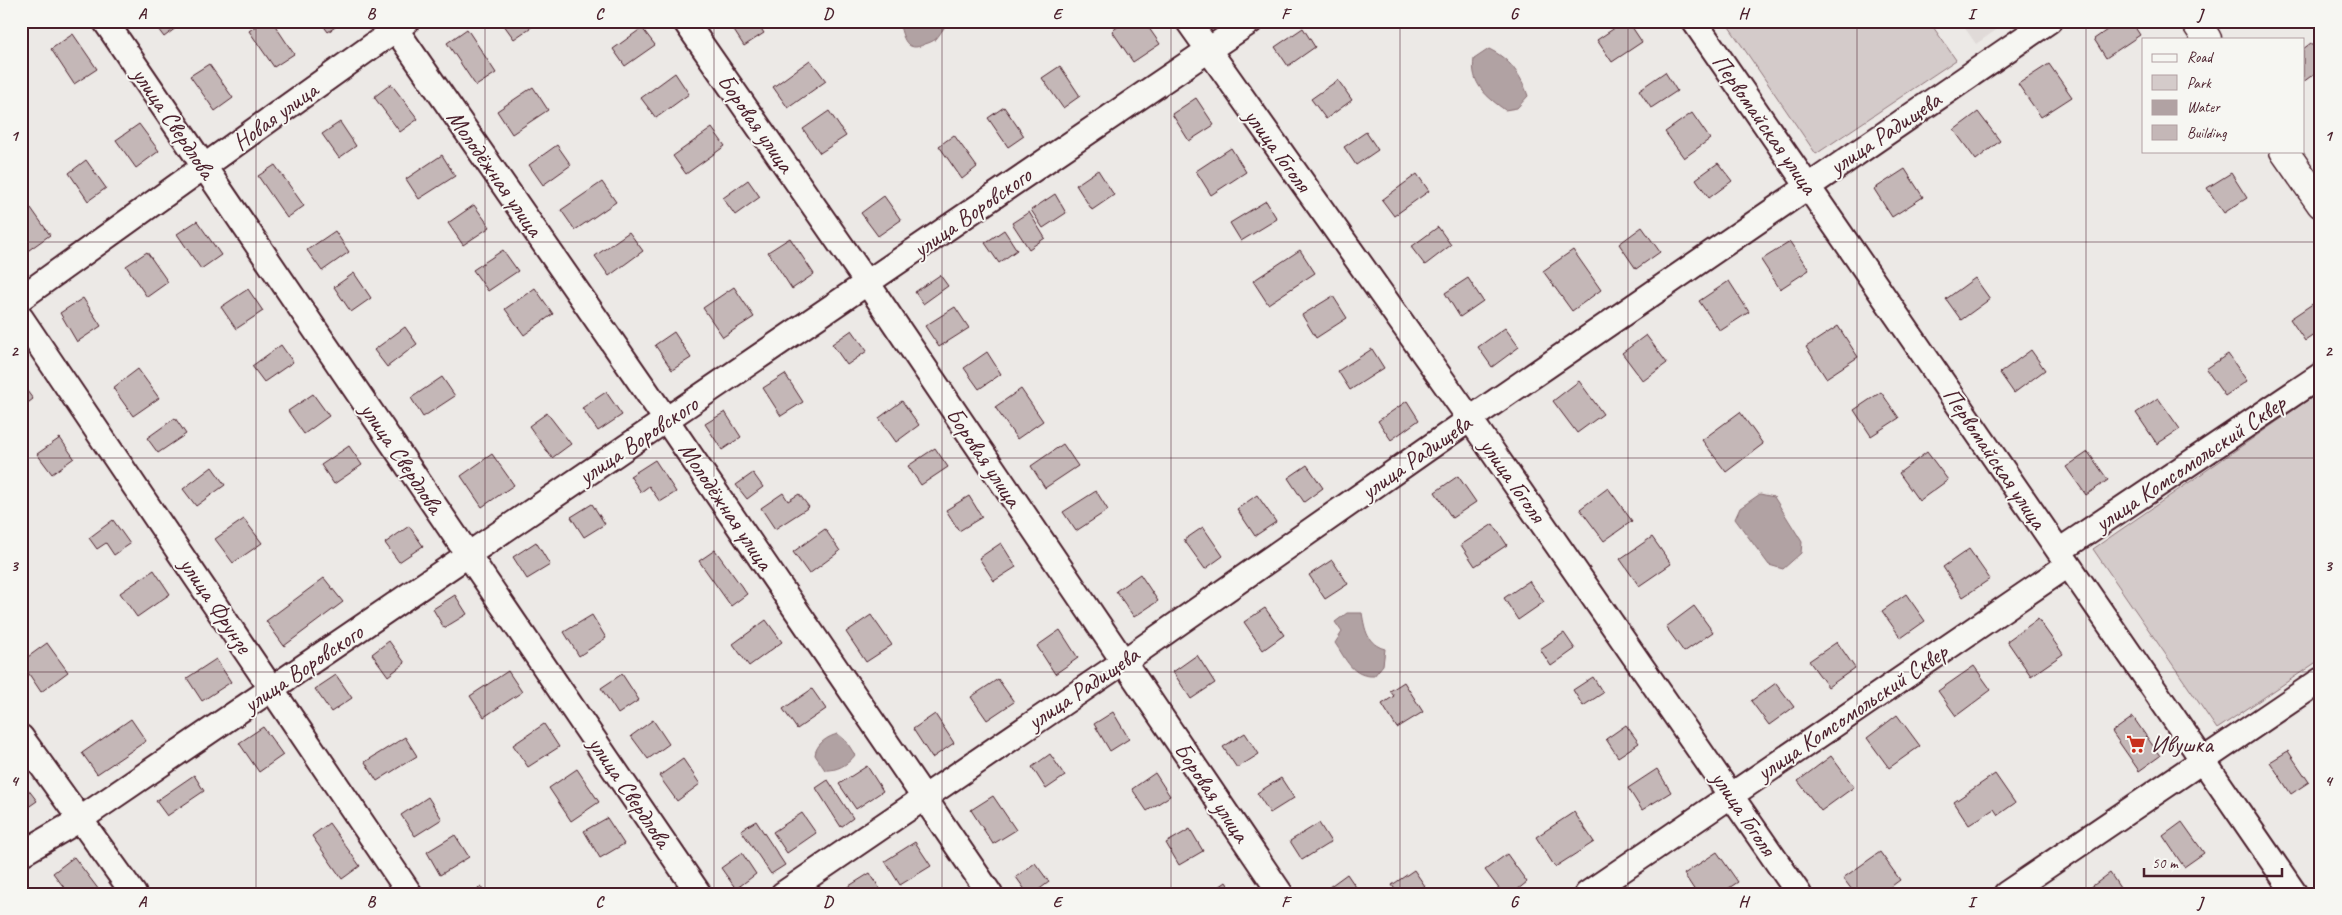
<svg xmlns="http://www.w3.org/2000/svg" width="2342" height="915" viewBox="0 0 2342 915" font-family="Caveat,sans-serif">
<style>
.built{fill:#e0dad8}
.green{fill:#d4cbca;stroke:#8f757a}
.water{fill:#b1a2a3;stroke:#886e73}
.building{fill:#c4b7b7;stroke:#4a1f2b}
.lines{fill:none;stroke-linecap:round;stroke-linejoin:round}
.minor-casing{stroke:#4a1f2b;stroke-width:28}
.major-casing{stroke:#4a1f2b;stroke-width:31}
.minor{stroke:#f6f6f2;stroke-width:24}
.major{stroke:#f6f6f2;stroke-width:28}
.grid{fill:none;stroke:#4a1f2b;stroke-width:1;stroke-opacity:0.55}
.labels{text-anchor:middle;dominant-baseline:central;stroke-width:4;stroke-linejoin:round;paint-order:stroke}
.street-label{font-size:24px;fill:#4a1f2b;stroke:#f6f6f2}
.poi-label{font-size:24px;fill:#4a1f2b;stroke:#f6f6f2;text-anchor:start}
.neatline{fill:none;stroke:#4a1f2b;stroke-width:2}
.grid-label{font-size:16px;text-anchor:middle;font-weight:bold;fill:#4a1f2b}
</style>
<rect width="100%" height="100%" fill="#ece9e6"/>
<filter id="ink" filterUnits="userSpaceOnUse"><feTurbulence type="fractalNoise" baseFrequency=".02" numOctaves="2"/><feDisplacementMap in="SourceGraphic" scale="10" xChannelSelector="R" yChannelSelector="G"/><feConvolveMatrix kernelMatrix="1 2 1 2 8 2 1 2 1" color-interpolation-filters="sRGB"/></filter>
<g filter="url(#ink)">
<path class="built" d="M1960,21h49l-33,23z"/>
<path class="green" d="M1725,21h204l27,39 -140,94z
M2321,391v268l-104,70 -124,-180z"/>
<path class="water" d="M951,21c-8,6 -9,11 -15,18 -3,2 -7,4 -11,5 -19,10 -22,-7 -26,-22z
M1489,49c21,10 32,26 39,47l-11,12 -12,2c-18,-13 -35,-26 -31,-51z
M1760,494l14,3 28,45 -1,11 -18,16 -14,-4 -34,-46 5,-11z
M1347,613h15c3,17 5,31 23,36l-2,16 -9,11c-22,1 -28,-17 -39,-33l7,-11 -7,-10z
M838,734l8,7 9,14c-7,10 -19,16 -30,15l-10,-15c1,-11 13,-19 23,-21z"/>
<path class="building" d="M152,21h33l-21,16z
M263,21h9l22,33 -20,13 -25,-36z
M320,21h24l-16,11z
M501,21h39l-26,18z
M738,21h18l8,12 -20,13 -13,-20z
M1126,21h18l16,23 -27,18 -21,-31z
M1625,21h3l14,21 -30,20 -15,-22z
M2120,21h11l9,14 -34,23 -12,-19z
M642,28l13,17 -30,21 -12,-17z
M1303,28l12,19 -27,19 -13,-19z
M467,29l29,44 -20,13 -29,-43z
M73,34l24,35 -23,15 -23,-35z
M2311,43l10,13v13l-18,13v-33z
M810,60l16,21 -38,27 -15,-21z
M209,64l24,34 -18,13 -25,-35z
M2049,64l23,33 -31,20 -23,-33z
M1060,66l20,30 -17,12 -21,-30z
M1665,72l12,19 -26,17 -12,-18z
M675,73l14,21 -33,24 -15,-20z
M1338,80l14,20 -26,19 -15,-20z
M391,84l27,35 -18,13 -26,-35z
M533,87l15,23 -36,24 -15,-23z
M1196,98l18,27 -25,16 -17,-27z
M1004,107l20,29 -16,11 -20,-29z
M829,111l17,25 -26,17 -17,-24z
M1978,112l22,29 -24,19 -22,-30z
M1692,113l18,26 -26,19 -19,-26z
M340,122l16,24 -17,12 -17,-24z
M139,124l20,27 -23,17 -20,-28z
M712,128l13,18 -39,28 -13,-18z
M1366,132l12,18 -22,15 -12,-18z
M954,135l23,32 -15,12 -23,-33z
M557,145l14,20 -28,20 -14,-20z
M1231,148l15,24 -35,23 -15,-24z
M442,155l13,21 -36,23 -13,-20z
M86,160l20,28 -18,13 -19,-28z
M1718,163l14,18 -23,17 -13,-19z
M275,165l29,41 -17,12 -29,-42z
M1905,169l18,28 -31,20 -18,-28z
M1098,170l16,25 -22,15 -16,-25z
M2231,173l16,25 -23,15 -17,-25z
M1417,174l12,17 -35,25 -12,-16z
M748,180l12,17 -25,18 -12,-17z
M602,182l14,20 -41,28 -14,-20z
M1055,194l11,19 -23,15 -12,-18z
M884,196l17,24 -23,16 -17,-23z
M1266,201l11,18 -36,22 -11,-18z
M474,205l16,22 -27,18 -15,-22z
M31,208l19,27 -28,20 -1,-41z
M1029,212l16,26 -16,11 -17,-26z
M197,221l24,34 -20,14 -24,-35z
M1438,227l13,18 -26,20 -14,-18z
M1642,227l18,25 -24,17 -17,-25z
M1004,230l13,20 -18,13 -14,-20z
M335,231l14,21 -27,19 -15,-21z
M629,232l14,19 -34,25 -14,-20z
M790,238l24,36 -22,15 -24,-37z
M1790,242l19,28 -29,19 -19,-29z
M503,250l15,21 -30,20 -15,-21z
M1300,250l15,23 -47,31 -15,-23z
M1573,250l28,40 -29,21 -29,-40z
M147,252l21,30 -21,15 -21,-31z
M354,273l17,25 -20,14 -17,-25z
M940,275l8,11 -25,18 -8,-12z
M1468,278l15,23 -23,16 -15,-24z
M1975,278l15,21 -29,21 -15,-21z
M1729,281l20,31 -29,19 -21,-30z
M734,287l20,30 -31,20 -20,-29z
M535,288l18,26 -29,21 -19,-26z
M248,289l15,22 -27,18 -15,-22z
M1333,296l14,22 -31,20 -14,-23z
M83,298l18,28 -24,16 -17,-29z
M2320,299l1,31 -16,11 -15,-22z
M955,307l14,21 -30,19 -14,-21z
M1838,326l20,31 -32,21 -20,-31z
M405,327l12,17 -30,23 -13,-17z
M1505,328l14,19 -27,20 -14,-20z
M852,330l15,21 -20,14 -15,-21z
M674,332l17,26 -19,12 -17,-25z
M1646,335l21,28 -24,18 -21,-28z
M281,345l12,17 -29,20 -12,-16z
M1372,349l12,19 -34,22 -12,-19z
M2031,350l14,20 -31,23 -14,-20z
M987,352l14,22 -22,15 -15,-21z
M2228,354l19,27 -22,15 -19,-27z
M138,369l21,29 -26,18 -20,-28z
M785,374l18,28 -22,14 -18,-28z
M442,377l13,19 -32,21 -12,-19z
M1579,381l24,33 -26,19 -24,-32z
M21,383l12,16 -12,9z
M1021,389l22,32 -26,18 -22,-32z
M606,392l16,23 -24,16 -16,-23z
M1881,392l18,26 -28,18 -17,-26z
M313,394l16,22 -25,18 -16,-23z
M2158,398l22,31 -23,15 -21,-31z
M902,401l17,24 -23,17 -17,-24z
M1407,401l12,19 -28,20 -13,-19z
M725,412l16,25 -19,13 -17,-26z
M1740,412l23,32 -37,28 -24,-32z
M547,413l24,31 -19,14 -23,-32z
M175,418l11,16 -28,19 -11,-15z
M60,438l14,20 -22,16 -15,-20z
M1063,444l15,22 -33,22 -14,-22z
M349,446l13,19 -28,19 -13,-19z
M935,448l13,19 -27,18 -13,-19z
M1927,452l21,28 -29,21 -20,-28z
M2088,452l20,28 -22,15 -20,-28z
M492,454l22,31 -32,22 -21,-31z
M655,460l21,32 -16,10 -11,-16 -8,6 -11,-16z
M1307,465l16,23 -19,14 -16,-24z
M212,467l13,18 -29,21 -13,-17z
M753,473l10,14 -16,12 -11,-14z
M1458,476l18,26 -24,16 -17,-26z
M1608,488l24,33 -28,20 -24,-32z
M1096,491l12,19 -32,21 -13,-19z
M783,493l5,8 11,-7 10,13 -34,22 -14,-21z
M1257,495l19,27 -21,14 -18,-27z
M969,496l13,21 -23,14 -13,-21z
M592,504l13,20 -21,13 -13,-20z
M244,519l18,24 -29,20 -18,-24z
M113,520l17,24 -16,11 -8,-12 -9,6 -8,-11z
M1493,524l14,21 -32,21 -14,-21z
M409,526l14,20 -24,16 -14,-19z
M1203,527l20,29 -18,13 -21,-29z
M825,529l15,22 -31,23 -16,-22z
M1652,537l19,27 -32,22 -19,-27z
M536,542l14,23 -23,14 -14,-22z
M1001,543l15,24 -22,14 -15,-23z
M1969,549l21,30 -27,18 -20,-30z
M715,550l32,44 -16,12 -32,-45z
M1332,560l16,24 -23,15 -16,-24z
M154,570l16,24 -33,23 -17,-24z
M1140,574l18,27 -24,16 -18,-26z
M324,578l19,24 -59,44 -18,-25z
M1529,581l15,21 -26,18 -14,-22z
M1906,594l19,27 -24,17 -19,-27z
M455,595l12,19 -23,14 -11,-19z
M1694,606l19,26 -29,20 -18,-25z
M1265,608l19,27 -21,15 -19,-28z
M592,615l14,23 -27,18 -15,-24z
M871,615l21,30 -26,17 -20,-30z
M2038,619l25,35 -32,22 -24,-35z
M766,620l16,22 -33,24 -16,-22z
M1060,630l18,28 -23,16 -18,-28z
M1564,633l11,16 -24,17 -11,-17z
M389,641l16,22 -17,13 -16,-22z
M1837,642l18,26 -27,19 -19,-26z
M47,643l21,29 -27,20 -20,-30z
M1197,655l18,28 -24,16 -18,-27z
M216,659l15,23 -29,19 -15,-23z
M1974,666l17,24 -35,26 -18,-25z
M508,671l14,21 -38,25 -14,-21z
M622,674l17,26 -21,14 -17,-26z
M336,675l16,23 -21,14 -16,-23z
M1593,677l10,16 -20,13 -10,-16z
M998,679l16,23 -27,18 -16,-23z
M1404,682l19,30 -26,16 -15,-24 12,-8 -4,-5z
M1776,683l18,24 -25,18 -18,-24z
M812,689l14,20 -29,20 -14,-20z
M1113,712l16,27 -19,12 -16,-27z
M935,714l19,29 -22,15 -19,-29z
M1897,715l23,31 -31,22 -22,-30z
M2133,717l27,39 -21,15 -27,-39z
M131,719l15,22 -49,33 -15,-21z
M653,720l16,24 -21,15 -17,-23z
M544,724l15,23 -31,20 -15,-22z
M1626,725l13,18 -21,14 -12,-18z
M263,727l20,28 -24,17 -20,-29z
M1245,733l14,21 -22,14 -14,-21z
M405,737l12,19 -40,25 -12,-19z
M2288,751l21,31 -18,12 -21,-32z
M1050,754l15,22 -19,13 -14,-22z
M1831,756l23,31 -33,24 -23,-30z
M683,759l17,25 -23,17 -18,-25z
M867,766l16,25 -27,18 -17,-25z
M577,769l22,33 -28,19 -22,-33z
M1657,769l14,23 -29,18 -14,-22z
M1155,773l15,23 -23,15 -15,-22z
M1995,774l20,29 -17,12 -4,-6 -25,16 -15,-23z
M194,775l10,16 -37,25 -11,-15z
M1281,778l13,20 -24,15 -13,-20z
M21,780l16,21 -16,11z
M828,780l25,38 -12,9 -25,-39z
M993,796l23,34 -23,14 -22,-34z
M428,797l14,22 -27,17 -14,-21z
M1574,812l20,30 -39,25 -19,-30z
M802,813l14,20 -29,20 -14,-21z
M607,818l17,26 -24,14 -16,-27z
M756,821l29,44 -14,9 -30,-44z
M2182,822l22,31 -20,14 -21,-31z
M329,823l31,43 -18,13 -30,-43z
M1319,823l12,19 -29,18 -12,-19z
M1190,829l13,22 -24,14 -13,-22z
M455,835l14,22 -29,18 -13,-23z
M915,842l16,24 -31,19 -15,-24z
M1717,852l21,30 -18,12h-23l-13,-20z
M1880,852l20,28 -19,14h-26l-12,-16z
M742,853l14,21 -20,15 -15,-21z
M1507,854l20,28 -15,12h-9l-18,-24z
M74,857l28,37h-33l-16,-21z
M1035,863l14,19 -16,12h-5l-12,-17z
M1414,870l11,16 -12,8h-15l-6,-9z
M870,873l13,21h-40l-2,-3z
M2110,873l14,21h-30l-4,-6z
M1347,874l13,19 -33,1 -2,-4z
M1226,882l8,12h-25z
M481,887l4,7h-15z"/>
<g class="lines">
<g class="minor-casing">
<path id="minor" d="M105,21l594,873
M390,21l277,400 323,473
M685,21l183,263 413,610
M1188,21l282,398 329,475
M1694,21l601,873
M21,298l386,-277
M21,318l389,576
M2059,551l262,-176
M21,737l113,157
M21,854l58,-34 1172,-799
M783,894l340,-232 347,-243 579,-398
M1587,894l481,-329
M2006,894l315,-214"/>
</g>
<g class="major-casing">
<path id="major" d="M2195,21l12,18
M2284,151l37,53"/>
</g>
<use href="#minor" class="minor"/>
<use href="#major" class="major"/>
</g>
</g>
<path class="grid" d="M256,21v873M485,21v873M714,21v873M942,21v873M1171,21v873M1400,21v873M1628,21v873M1857,21v873M2086,21v873M21,242h2300M21,458h2300M21,672h2300"/>
<defs>
<g id="supermarket-bare" transform="scale(1.5)"><path d="M-6-5.5h2.5l.6 2H6L4.5 2H-2.5L-4.4-4H-6ZM-1.5 3.2a1.3 1.3 0 1 0 .1 0ZM3 3.2a1.3 1.3 0 1 0 .1 0Z" fill="#c8321e" stroke="#f6f6f2" stroke-width="2.5" paint-order="stroke"/></g>
</defs>
<g fill-rule="evenodd">
<use href="#supermarket-bare" x="2136" y="744"/>
</g>
<g class="labels">
<g class="street-label">
<text transform="translate(275 116) rotate(-36)">Новая улица</text>
<text transform="translate(174 123) rotate(56)">улица Свердлова</text>
<text transform="translate(756 123) rotate(55)">Боровая улица</text>
<text transform="translate(1765 124) rotate(55)">Первомайская улица</text>
<text transform="translate(1885 133) rotate(-34)">улица Радищева</text>
<text transform="translate(1278 150) rotate(54)">улица Гоголя</text>
<text transform="translate(495 173) rotate(55)">Молодёжная улица</text>
<text transform="translate(972 212) rotate(-35)">улица Воровского</text>
<text transform="translate(638 440) rotate(-34)">улица Воровского</text>
<text transform="translate(984 457) rotate(56)">Боровая улица</text>
<text transform="translate(1416 457) rotate(-35)">улица Радищева</text>
<text transform="translate(402 458) rotate(56)">улица Свердлова</text>
<text transform="translate(1995 458) rotate(56)">Первомайская улица</text>
<text transform="translate(2190 463) rotate(-34)">улица Комсомольский Сквер</text>
<text transform="translate(1513 480) rotate(55)">улица Гоголя</text>
<text transform="translate(726 506) rotate(56)">Молодёжная улица</text>
<text transform="translate(216 605) rotate(56)">улица Фрунзе</text>
<text transform="translate(303 668) rotate(-34)">улица Воровского</text>
<text transform="translate(1083 688) rotate(-34)">улица Радищева</text>
<text transform="translate(1852 712) rotate(-34)">улица Комсомольский Сквер</text>
<text transform="translate(630 792) rotate(56)">улица Свердлова</text>
<text transform="translate(1212 792) rotate(56)">Боровая улица</text>
<text transform="translate(1744 813) rotate(56)">улица Гоголя</text>
</g>
<g class="poi-label">
<text x="2151" y="744">Ивушка</text>
</g>
</g>
<rect width="2342" height="915" fill="none" stroke="#f6f6f2" stroke-width="55"/>
<rect x="2142" y="38" width="162" height="115" fill="#f6f6f2" stroke="#b1a0a2"/>
<rect x="2152" y="54" width="25" height="8" fill="#f6f6f2" stroke="#b1a0a2"/>
<text x="2187" y="62" font-size="15" fill="#4a1f2b">Road</text>
<rect x="2152" y="75" width="25" height="15" fill="#d4cbca" stroke="#b1a0a2"/>
<text x="2187" y="88" font-size="15" fill="#4a1f2b">Park</text>
<rect x="2152" y="100" width="25" height="15" fill="#b1a2a3" stroke="#b1a0a2"/>
<text x="2187" y="112" font-size="15" fill="#4a1f2b">Water</text>
<rect x="2152" y="125" width="25" height="15" fill="#c4b7b7" stroke="#b1a0a2"/>
<text x="2187" y="138" font-size="15" fill="#4a1f2b">Building</text>
<path d="M2144 868v8h138v-8" fill="none" stroke="#4a1f2b" stroke-width="2.5"/>
<text x="2152" y="868" font-size="15" fill="#4a1f2b" stroke="#f6f6f2" stroke-width="4" paint-order="stroke">50 m</text>
<rect x="28" y="28" width="2286" height="860" class="neatline"/>
<g class="grid-label">
<text x="142" y="19">A</text>
<text x="371" y="19">B</text>
<text x="599" y="19">C</text>
<text x="828" y="19">D</text>
<text x="1057" y="19">E</text>
<text x="1285" y="19">F</text>
<text x="1514" y="19">G</text>
<text x="1743" y="19">H</text>
<text x="1971" y="19">I</text>
<text x="2200" y="19">J</text>
<text x="14" y="141">1</text>
<text x="2328" y="141">1</text>
<text x="14" y="356">2</text>
<text x="2328" y="356">2</text>
<text x="14" y="571">3</text>
<text x="2328" y="571">3</text>
<text x="14" y="786">4</text>
<text x="2328" y="786">4</text>
<text x="142" y="907">A</text>
<text x="371" y="907">B</text>
<text x="599" y="907">C</text>
<text x="828" y="907">D</text>
<text x="1057" y="907">E</text>
<text x="1285" y="907">F</text>
<text x="1514" y="907">G</text>
<text x="1743" y="907">H</text>
<text x="1971" y="907">I</text>
<text x="2200" y="907">J</text>
</g>
</svg>
